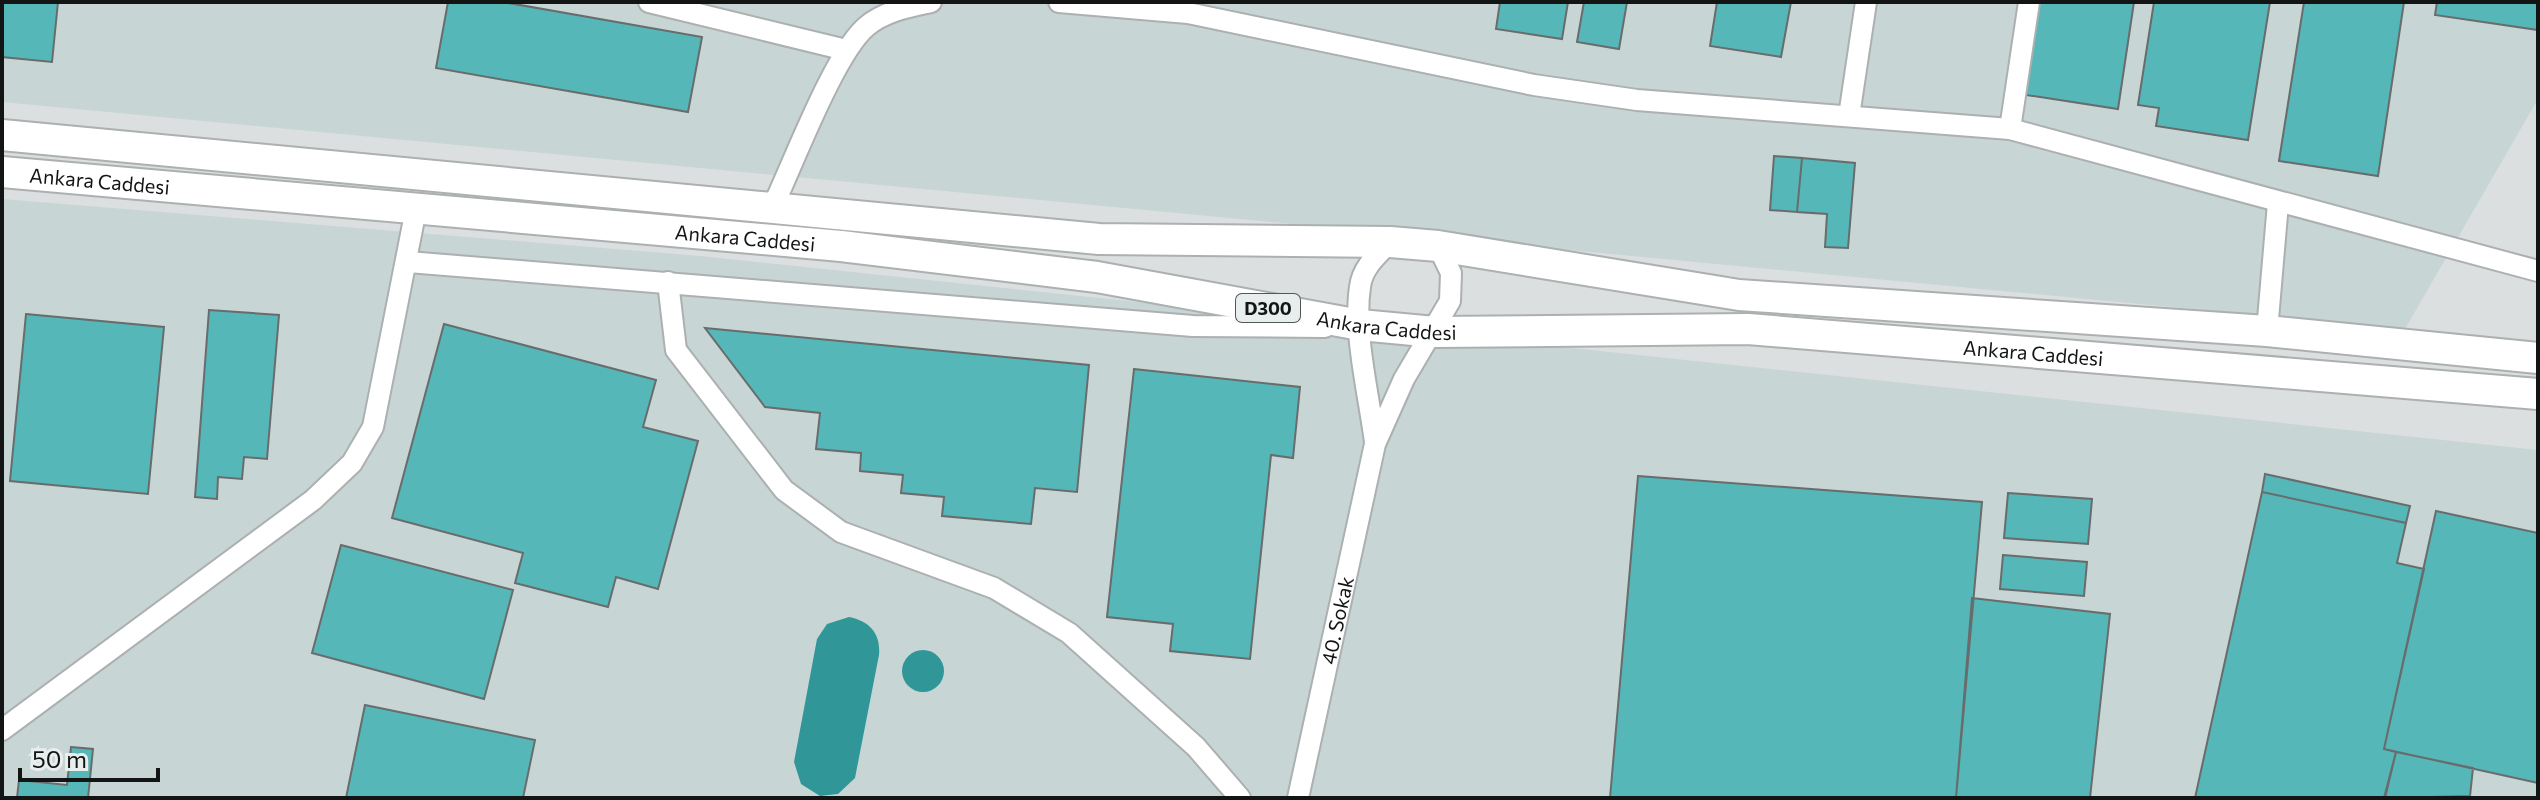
<svg xmlns="http://www.w3.org/2000/svg" width="2540" height="800" viewBox="0 0 2540 800" font-family="Commissioner,sans-serif">
<style>
.built{fill:#c8d5d5}
.water{fill:#309698}
.building{fill:#56b7b9;stroke:#686c6c;stroke-width:2}
.lines{fill:none;stroke-linecap:round;stroke-linejoin:round}
.minor-casing{stroke:#acb0b0;stroke-width:24}
.highway-casing{stroke:#acb0b0;stroke-width:34}
.minor{stroke:#fff;stroke-width:20}
.highway{stroke:#fff;stroke-width:30}
.labels{text-anchor:middle;dominant-baseline:central;stroke-width:6;stroke-linejoin:round;paint-order:stroke}
.shield{fill:#e8eded;stroke:#535656;stroke-width:2}
.shield-label{font-size:18px;font-weight:bold;fill:#131515}
.street-label{font-size:20px;fill:#131515;stroke:#e8eded}
</style>
<rect width="100%" height="100%" fill="#dbdfdf"/>
<path class="built" d="M2,2h2536v97l-133,230 -2403,-227z
M2,199l698,57 1838,194v348h-2536z"/>
<path class="water" d="M849,617c21,4 32,17 30,38l-24,123 -17,16 -18,2 -19,-12 -7,-22 23,-123 10,-15z
M902 671a21 21 0 1 1 42 0a21 21 0 1 1-42 0Z"/>
<path class="building" d="M2,2h56l-6,60 -50,-5z
M448,2h55l199,35 -14,75 -252,-44z
M1500,2h68l-6,37 -66,-10z
M1584,2h43l-8,47 -42,-7z
M1717,2h74l-10,55 -71,-11z
M2034,2h100l-16,107 -98,-15z
M2154,2h116l-22,138 -92,-14 3,-18 -21,-3z
M2304,2h100l-26,174 -99,-15z
M2437,2h101v28l-103,-15z
M1774,156l28,2 -5,54 -27,-2z
M1802,158l53,5 -7,85 -23,-1 2,-33 -30,-2z
M209,310l70,5 -12,144 -23,-2 -2,22 -24,-2 -1,22 -22,-2z
M26,314l138,13 -16,167 -138,-13z
M444,324l212,56 -13,47 55,14 -40,148 -42,-12 -8,30 -93,-24 8,-30 -131,-35z
M705,328l384,37 -12,127 -42,-4 -4,36 -89,-8 2,-19 -43,-4 2,-18 -43,-4 1,-18 -45,-4 4,-36 -55,-6z
M1134,369l166,18 -7,71 -22,-3 -21,204 -80,-8 3,-27 -66,-7z
M2265,474l145,32 -4,17 -144,-31z
M1638,476l344,26 -26,296h-346z
M2262,492l144,31 -9,40 27,6 -40,180 12,3 -12,46h-189z
M2008,493l84,6 -4,45 -84,-6z
M2436,511l102,22v250l-154,-34z
M341,545l172,45 -29,109 -172,-46z
M2003,555l84,7 -3,34 -84,-7z
M1972,598l138,16 -20,184h-134z
M365,705l170,35 -12,58h-177z
M71,747l22,2 -5,49h-71l2,-18 48,5z
M2396,752l77,16 -3,28 -85,2z"/>
<g class="lines">
<g class="minor-casing">
<g id="minor">
<path d="M649,2l197,48"/>
<path d="M1059,2l129,11 346,72 103,15 373,29 528,142"/>
<path d="M1849,116l17,-114"/>
<path d="M2010,129l19,-127"/>
<path d="M773,206c20,-42 62,-154 94,-180 18,-15 42,-19 64,-24"/>
<path d="M408,262l785,64 132,1"/>
<path d="M668,282l8,68 108,140 57,42 153,56 75,45 127,114 44,51"/>
<path d="M2267,331l11,-128"/>
<path d="M1375,442c-6,-46 -22,-110 -15,-155 2,-19 17,-32 30,-45"/>
<path d="M2,730l311,-230 39,-37 21,-36 43,-218"/>
<path id="s1" d="M1298,798l77,-354 29,-65 46,-78 1,-28 -13,-27"/>
</g>
</g>
<g class="highway-casing">
<g id="highway">
<path d="M2,135l1097,104 291,3 48,4 301,49 528,36 271,27"/>
<path id="s2" d="M2,172l839,74 256,31 263,48 75,7 313,-3 790,65"/>
</g>
</g>
<use href="#minor" class="minor"/>
<use href="#highway" class="highway"/>
</g>
<g class="labels">
<rect class="shield" x="1236" y="294" width="64" height="28" rx="6"/>
<g class="shield-label">
<text x="1268" y="308">D300</text>
</g>
<g class="street-label">
<text stroke="none"><textPath href="#s2" startOffset="98">Ankara Caddesi</textPath></text>
<text stroke="none"><textPath href="#s2" startOffset="746">Ankara Caddesi</textPath></text>
<text stroke="none"><textPath href="#s2" startOffset="1394">Ankara Caddesi</textPath></text>
<text stroke="none"><textPath href="#s2" startOffset="2042">Ankara Caddesi</textPath></text>
<text stroke="none"><textPath href="#s1" startOffset="182">40. Sokak</textPath></text>
</g>
</g>
<rect width="2540" height="800" fill="none" stroke="#131515" stroke-width="8"/>
<path d="M20 768v12h138v-12" fill="none" stroke="#131515" stroke-width="4"/>
<text x="32" y="768" font-size="24" fill="#131515" stroke="#e8eded" stroke-width="6" paint-order="stroke">50 m</text>
</svg>
